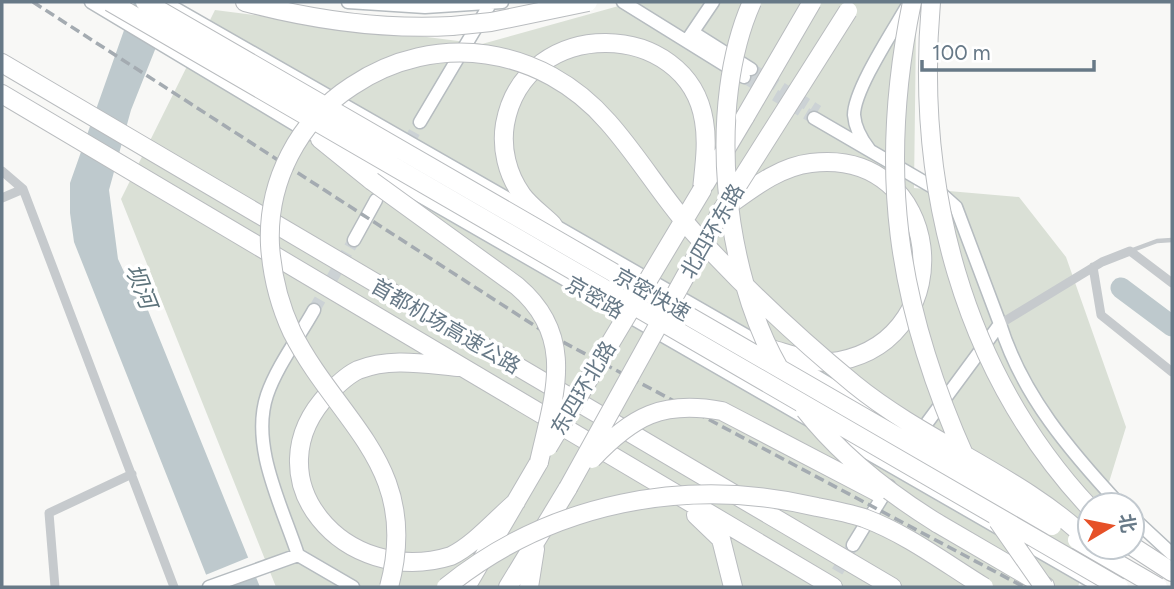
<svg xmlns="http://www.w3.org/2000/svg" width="1174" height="589" viewBox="0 0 1174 589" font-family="Figtree,'Noto Sans SC',sans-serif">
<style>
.green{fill:#dae0d6}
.water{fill:#bec9cd}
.pier{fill:#f8f8f6}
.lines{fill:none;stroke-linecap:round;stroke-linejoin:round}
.river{stroke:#bec9cd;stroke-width:21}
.secondary-tunnel{stroke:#ccd2d5;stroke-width:12;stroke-dasharray:12 6;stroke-linecap:butt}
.secondary-casing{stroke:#b6bcc0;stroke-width:15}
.highway-casing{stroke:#b9bcbf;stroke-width:20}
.lane{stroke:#c6cacd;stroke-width:4.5}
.street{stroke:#c6cacd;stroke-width:9}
.secondary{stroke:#fff;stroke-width:12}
.highway{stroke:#fff;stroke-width:18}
.rail{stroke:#a4abb1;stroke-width:3.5;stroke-dasharray:10 5;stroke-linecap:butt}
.highway-bridge-casing{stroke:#b9bcbf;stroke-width:20;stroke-linecap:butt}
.highway-bridge{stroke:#fff;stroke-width:18}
.labels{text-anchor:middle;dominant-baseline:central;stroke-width:7;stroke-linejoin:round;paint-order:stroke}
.street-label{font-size:21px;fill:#677987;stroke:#fff}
.water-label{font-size:23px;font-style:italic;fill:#5e747c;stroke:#fff}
</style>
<rect width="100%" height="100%" fill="#f8f8f6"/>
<path class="green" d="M633,2h287l-4,25 -2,161 105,9 47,60 60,170 -24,78h-12v41l-12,41h-802l-155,-388 94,-189 267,34z"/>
<path class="water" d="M134,2h40l-43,108 -22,80 9,69 13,28 10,6 119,294h-49l-137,-345 -4,-29v-30z"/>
<path class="pier" d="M252,556l7,19 -31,12h-20l-5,-11z"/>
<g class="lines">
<path class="river" d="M1121,288l51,38"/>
<path class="secondary-tunnel" d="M751,69l67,42
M744,77l70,41
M391,174l29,-52
M314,310l40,-70
M828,587l25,-42"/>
<g class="secondary-casing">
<path id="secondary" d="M91,2l220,132
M164,2l367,210
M348,2l77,5 77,-5
M623,2l121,75
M694,33l57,36
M690,36l23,-34
M814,118l122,71 20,18 44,117 -76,103
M420,122l70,-118
M869,149c-7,-9 -14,-21 -15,-34 0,-26 41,-87 55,-112
M354,158l455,262
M547,221l221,127
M354,240l22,-40
M314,310c-15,27 -37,56 -47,85 -17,51 15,111 31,160l55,32
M1000,324c22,71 70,127 120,181
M787,359l111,66
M828,430l273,157
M1132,517l40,37
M853,545l36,-59
M209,587l89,-32"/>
</g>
<g class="highway-casing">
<path id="highway" d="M245,2c68,18 136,28 207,24
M2,63l890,524
M2,94l831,493
M320,139l52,42
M705,184l40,-67
M722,210c27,-19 55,-43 89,-47 132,-16 153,173 28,198 -22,4 -47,-6 -68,-12
M553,225c-10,-10 -23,-19 -31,-30 -15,-21 -21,-47 -17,-71 20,-110 183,-105 199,-3 4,23 0,47 -2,69
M458,367c-33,-3 -68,-10 -100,3 -11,5 -21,15 -29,23 -81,85 16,196 122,163 23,-11 45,-37 65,-54
M696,515l25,24 12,48
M937,523l108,63
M1132,546l40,26
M466,587l73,-125
M508,587l60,-99
M529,587l6,-38"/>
</g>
<path class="lane" d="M1130,251l27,-10 15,-1"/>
<path class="street" d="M2,171l21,18
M2,198l21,-9 151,398
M1093,267l8,48 71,57
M1000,324l102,-62 28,-11 42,32
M55,587l-6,-74 83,-39"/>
<use href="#secondary" class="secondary"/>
<use href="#highway" class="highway"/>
<path class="rail" d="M33,2l513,331 478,254"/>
<g class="highway-bridge-casing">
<path id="highway-bridge" d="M110,2l1009,585
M145,2l907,524
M752,2c-46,103 -29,269 27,366
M912,2c-35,168 -16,301 54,457
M931,2c-16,184 31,369 159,506
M452,26l39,-4 97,-20
M745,117l67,-115
M372,181l145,105c60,51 37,109 22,176
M805,410c37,47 82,82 132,113
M548,447l154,-257
M592,459c41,-43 70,-59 130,-48l155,81
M568,488l154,-278 126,-199
M998,521l46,66
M1077,540l81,47
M389,587c33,-121 -51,-164 -97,-255 -13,-28 -20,-56 -22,-87 -3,-63 28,-124 82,-159 84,-56 190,-40 256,36 32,36 56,78 88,113 49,53 102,103 158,149 72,59 172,94 236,158
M446,587c105,-85 241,-111 371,-80 16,3 32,6 47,11 43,16 81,45 120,69"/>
</g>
<use href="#highway-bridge" class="highway-bridge"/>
</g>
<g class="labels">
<g class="street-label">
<text transform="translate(712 231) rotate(-60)">北四环东路</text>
<text transform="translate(652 294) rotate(30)">京密快速</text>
<text transform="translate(595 297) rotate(30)">京密路</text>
<text transform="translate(446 326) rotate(30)">首都机场高速公路</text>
<text transform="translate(583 388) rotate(-59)">东四环北路</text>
</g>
<g class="water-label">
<text transform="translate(141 286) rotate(68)">坝河</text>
</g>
</g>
<rect width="1174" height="589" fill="none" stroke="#677987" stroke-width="7"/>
<g transform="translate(1111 526) rotate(80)"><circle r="33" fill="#ffffff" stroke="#c2c9cf" stroke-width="2"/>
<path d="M0-5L12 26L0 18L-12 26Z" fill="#e65128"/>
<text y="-10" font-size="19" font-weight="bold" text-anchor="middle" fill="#677987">北</text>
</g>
<path d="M922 60v10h172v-10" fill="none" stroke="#677987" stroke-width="3.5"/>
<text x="932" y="60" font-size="21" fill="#677987" stroke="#ffffff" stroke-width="5" paint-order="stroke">100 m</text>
</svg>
